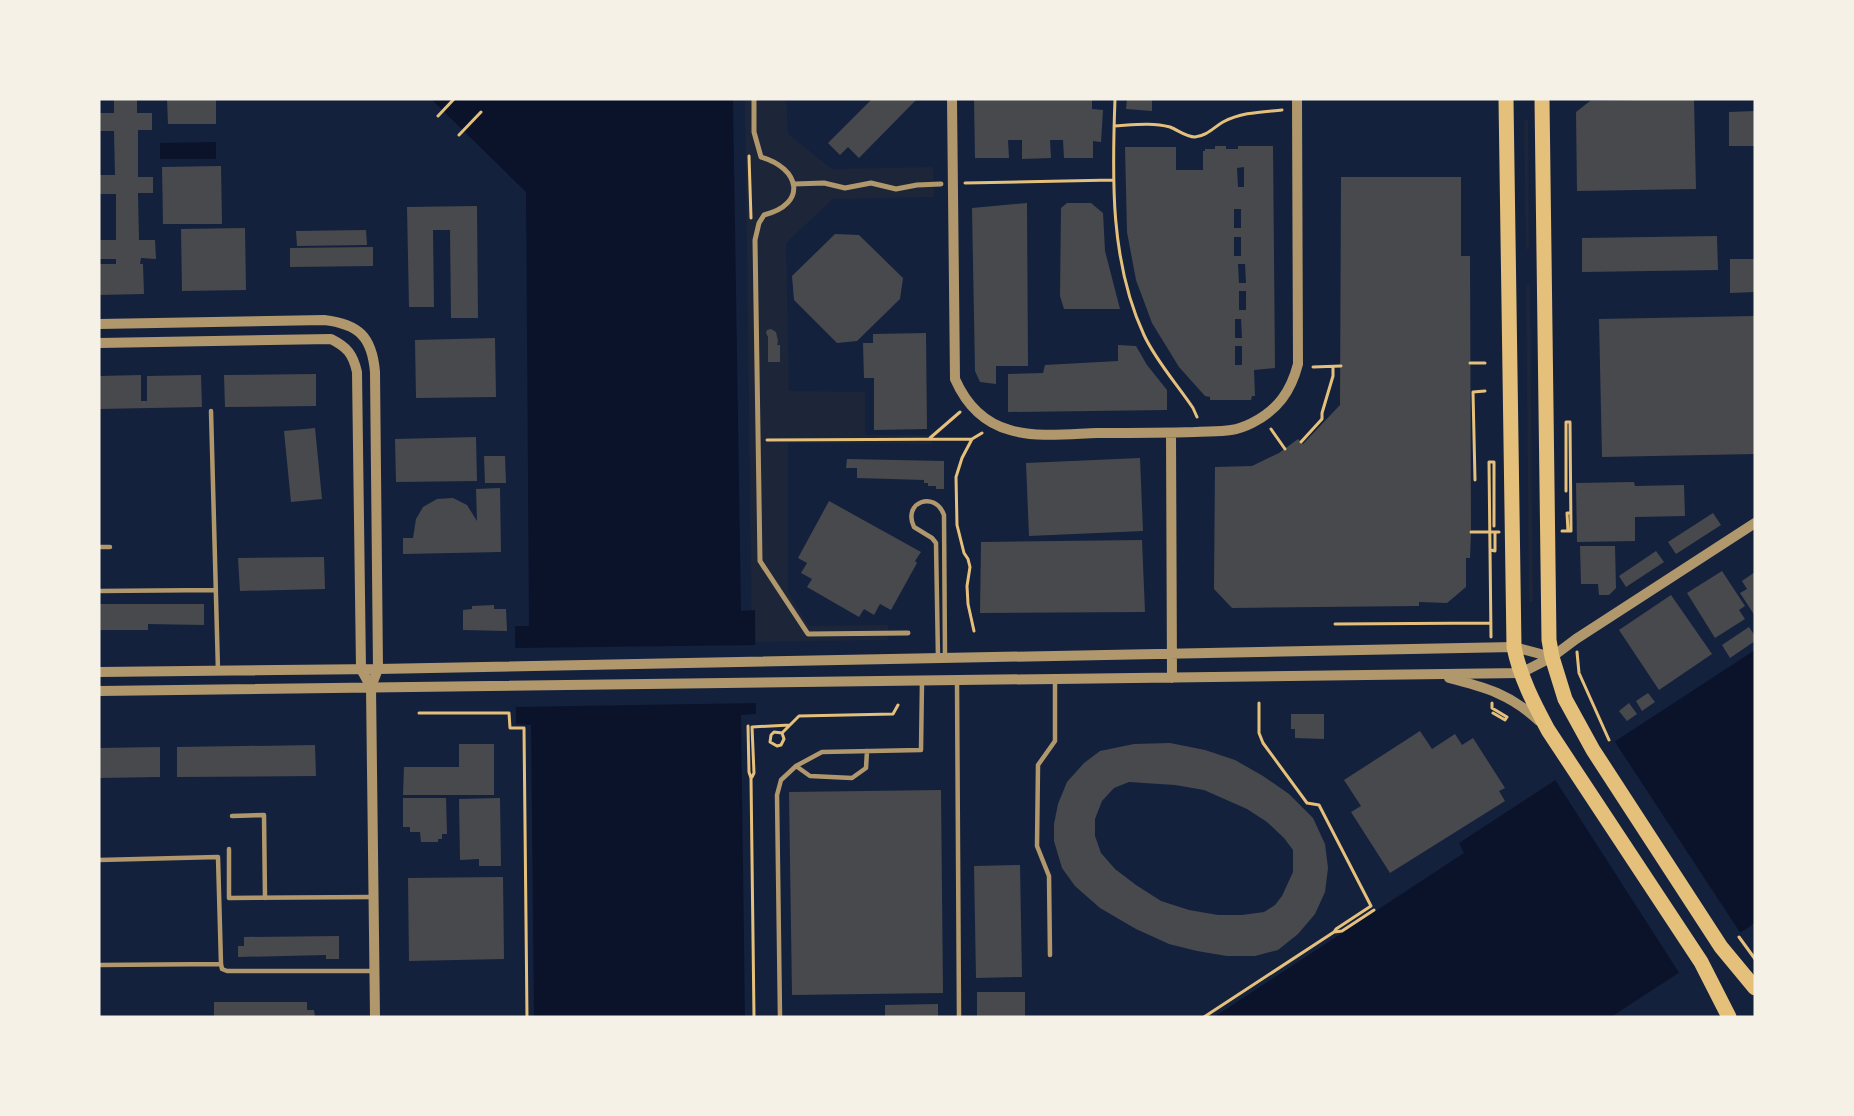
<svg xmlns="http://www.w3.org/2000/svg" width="1854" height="1116" viewBox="0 0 1854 1116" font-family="'Golos Text',sans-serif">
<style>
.green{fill:#1d2539}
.water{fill:#0b132b}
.pier{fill:#14213d}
.building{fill:#48494c;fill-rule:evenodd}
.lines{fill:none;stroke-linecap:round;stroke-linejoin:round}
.path{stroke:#e5c07b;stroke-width:3}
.service{stroke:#b1986c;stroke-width:4.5}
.pedestrian{stroke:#b1986c;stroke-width:5}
.tertiary{stroke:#b1986c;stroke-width:10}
.primary{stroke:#e5c07b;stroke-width:15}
</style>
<rect width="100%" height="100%" fill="#14213d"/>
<path class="green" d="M745,99h41l2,35 44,35 101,-2 1,30 -101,2 -47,44 3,148 76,1v43h67v9l-144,-1v150l21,33 79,-1v15l-136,2z
M1528,119l1,129 -1,2 -2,-2 -2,-128z
M1528,284l2,1 3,317h-4l-3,-317z"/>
<path class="water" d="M431,99h302l8,512 14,-1 1,104 -15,1 4,302h-211l-3,-292 -15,-1 -1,-98h14l-3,-434z
M216,142v17h-56v-16z
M1755,650v273l-144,94h-397l250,-164 -5,-10z"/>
<path class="pier" d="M759,645v58l-246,4 -1,-59z
M1613,739l128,195 -61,40 -126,-196z"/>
<path class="building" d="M114,99h23v14h15v17h-14v47h15v16h-15l1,47h16l1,19 -15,-1 -1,6h3l1,30 -45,1v-31h17v-5h-16v-19h16v-46h-16v-19h15l-1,-44h-15v-18h15z
M167,99h49v25h-48z
M872,99h45l-58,59 -11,-11 -8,8 -12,-12z
M974,99h118v10l11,1 -2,32 -8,-1v17h-29l-1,-18h-13l1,18 -29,1v-19h-14l1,18h-34z
M1127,99h25v12l-26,-2z
M1694,99l2,90 -119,2 -1,-79 14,-11z
M1755,111v35h-26v-34z
M1215,146h11v3h12v-3h35l2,222 -21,2 1,26h-3l-1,4h-41v-3l-5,-1 -26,-29 -27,-44 -16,-43 -9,-48 -2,-85h51v23h27v-19h2v-2h10zM1244,167v20h-6l-1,-19zM1234,209h7v19h-7zM1234,237h7v19h-7zM1238,264h7l1,19h-7zM1239,291h7v19h-7zM1235,319h6l1,19h-7zM1235,346h7v19h-7z
M221,166l1,58h-59l-1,-57z
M1341,177h120v79h9l1,276 -1,26h-4v29l-19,16 -28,-1v4l-187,2 -18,-19 1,-122 37,-1 27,-13 19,-14 5,5 37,-39z
M1027,203l1,163h-32v18l-16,-2 -5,-11 -3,-163z
M1067,203h24l12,10 2,38 15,58h-56l-4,-13 1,-88z
M477,206l1,112h-27l-1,-88h-17l1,77h-25l-2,-100z
M245,228l1,62 -64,1 -1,-62z
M366,230l1,15 -70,1 -1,-15z
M835,234l24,1 44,43 -3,21 -43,42 -20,2 -43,-43 -2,-24z
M1717,236l1,34 -136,2v-34z
M373,247v19l-83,1v-19z
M1730,259h25v33l-25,1z
M1755,316v138l-153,3 -3,-138z
M771,329l5,3 2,9 -1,4h3v17h-12v-25l-2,-4 1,-3z
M926,333l1,96 -53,1v-52h-10l-1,-35h10v-9z
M495,338l1,59 -80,1 -1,-58z
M1118,345l18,1 11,19 20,25v20l-159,2v-38l35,-1 2,-8 73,-4z
M316,374v32l-91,1 -1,-32z
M141,375v26h6v-25l54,-1 1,32 -103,2v-33z
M315,428l7,71 -31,3 -7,-71z
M476,437l1,44 -81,1 -1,-43z
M484,456h21l1,27h-21z
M1140,458l3,73 -114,5 -3,-73z
M847,459l97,2v28h-8v-3h-8v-3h-4v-3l-67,-2v-10h-11z
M1634,482l1,4 49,-1 1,31 -50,1v24l-58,1 -1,-59z
M500,488l1,64 -98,2v-16h10l3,-19 7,-12 14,-8 16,-1 14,7 10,16 -1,-32z
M829,501l92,51 -6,9 2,2 -26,47 -11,-6 -6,11 -10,-6 -5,8 -52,-30 5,-8 -11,-6 6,-10 -9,-5z
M1713,513l8,12 -45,29 -8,-12z
M1142,540l3,72 -165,1 1,-71z
M1580,546h35l1,42 -7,7h-10l-1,-11h-17z
M1656,551l8,11 -38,25 -7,-11z
M324,557l1,32 -85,2 -2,-33z
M1722,571l23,35 -6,4 6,9 -30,19 -28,-45z
M1755,572v44l-15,-23 7,-4 -5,-8z
M1671,595l41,59 -53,36 -40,-60z
M99,604h105v21l-56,-1v6h-49z
M494,605v4h12l1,22 -44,-1v-20l9,-1v-3z
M1749,627l6,9v5l-25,17 -8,-13z
M1648,693l7,9 -13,9 -6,-10z
M1629,703l8,11 -10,7 -8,-10z
M1291,714h33v25l-29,-1v-9h-4z
M1420,731l12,18 23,-15 7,11 11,-7 32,50 -6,3 6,10 -115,72 -39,-61 10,-6 -17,-26z
M1170,743l35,7 30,10 28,16 26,18 24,24 12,26 3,24 -3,24 -10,22 -17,20 -20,16 -23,6h-28l-30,-5 -28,-7 -33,-15 -36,-21 -25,-22 -13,-18 -8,-27v-17l4,-20 9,-22 17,-19 16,-12 34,-7zM1129,782l46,3 29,5 43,19 20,13 17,16 9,12v22l-11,24 -7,9 -11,7 -22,3h-24l-29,-5 -28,-9 -25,-16 -21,-16 -14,-16 -6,-17v-17l7,-18 12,-13z
M459,744h35v51h-91l1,-28h55z
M315,745l1,31 -139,1v-30z
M160,747v30l-61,1v-30z
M941,790l2,203 -151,2 -3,-203z
M403,798h43l1,36h-5v5h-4v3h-17l-1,-10h-10v-5h-7z
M500,798l1,68h-22v-7l-19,1 -1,-61z
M1020,865l2,112 -46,1 -2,-112z
M503,877l1,82 -95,2 -1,-83z
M339,936v23h-13v-4l-88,2v-11h6v-9z
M977,992h48v25h-48z
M214,1002h93v8h7l1,7h-101z
M938,1004v13h-53v-12z"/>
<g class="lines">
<path class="path" d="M1115,99c-3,79 -5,163 29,236 12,26 33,49 49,73l4,9
M438,116l16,-17
M1114,126c18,-1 38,-4 56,1 8,3 16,10 25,10 12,-1 19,-10 28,-15 19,-10 39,-10 59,-12
M459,135l22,-23
M749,156l2,62
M965,183l148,-3
M1470,363h15
M1313,367l28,-1
M1271,429l14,20
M930,438l30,-26
M767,440l205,-1
M1301,442l21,-23v-6l11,-37v-9
M1475,480l-2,-88 12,-1
M1562,531h9l-1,-109h-4v69
M1568,531l-1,-18h4
M1471,532h28
M1491,550l4,1v-19
M1335,624l156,-1
M974,631l-6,-27 -1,-18 3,-19 -2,-8 -4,-6 -7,-28 -1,-48 6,-19 10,-19 10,-6
M1491,637l-2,-175h5v64
M1577,652l2,21 30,67
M1259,703v30l4,10 44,60 12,2 52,101 -35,23 -2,3
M1492,703v5l15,9 -2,3 -12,-7
M419,713h90l1,15h14l3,289
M748,726l1,46 2,6 3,239
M782,733l2,6 -3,6 -4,1 -7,-4 1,-7 3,-3 8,1 17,-17 94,-2 5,-9
M752,777l2,-4 -2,-46 38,-2
M1739,937l16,22
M1204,1017l130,-85 8,-1 32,-21"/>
<path class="service" d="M211,411l7,260
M99,547h11
M99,591l117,-1
M938,658l-2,-115 -4,-5 -18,-11c-12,-25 21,-37 30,-12l1,143
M957,681l2,336
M796,766l14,10 42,2 14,-10 1,-17
M232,816l32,-1 1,83
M229,849v49l144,-1
M99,860l119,-3 3,107 1,5 5,2h147
M1050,955l-1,-79 -12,-30 1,-81 17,-24v-62
M99,965l122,-1
M780,1017l-3,-222 4,-15 15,-14 26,-14 99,-2 1,-69"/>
<path class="pedestrian" d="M754,99v33l7,25c39,11 47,47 3,58l-5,8 -4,17 5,321 48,73 100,-1
M794,184l30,-1 21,5 26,-5 25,6 21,-4 24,-1"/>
<path class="tertiary" d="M952,99l3,280c11,25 29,44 55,51 27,8 59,4 87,3 32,0 65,0 97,-1 12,-1 25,0 37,-2 7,-1 15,-4 21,-7 26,-13 39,-32 46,-59l-1,-265
M99,324l225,-4c35,4 48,17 51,52l3,297 -7,18 4,330
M99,343l232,-4c16,8 22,15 26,33l4,297 10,18
M1171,433l1,245
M99,672l279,-3 1136,-22 38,10
M1449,678c36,9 63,17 90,43
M99,691l1422,-18 31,-16 24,-18 179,-116"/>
<path class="primary" d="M1506,99l8,548c6,30 20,57 34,83l153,232 28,55
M1542,99l7,541 3,17 13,42 28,51 128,197 34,41"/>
</g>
<rect width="1854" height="1116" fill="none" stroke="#f6f1e7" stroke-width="201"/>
</svg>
